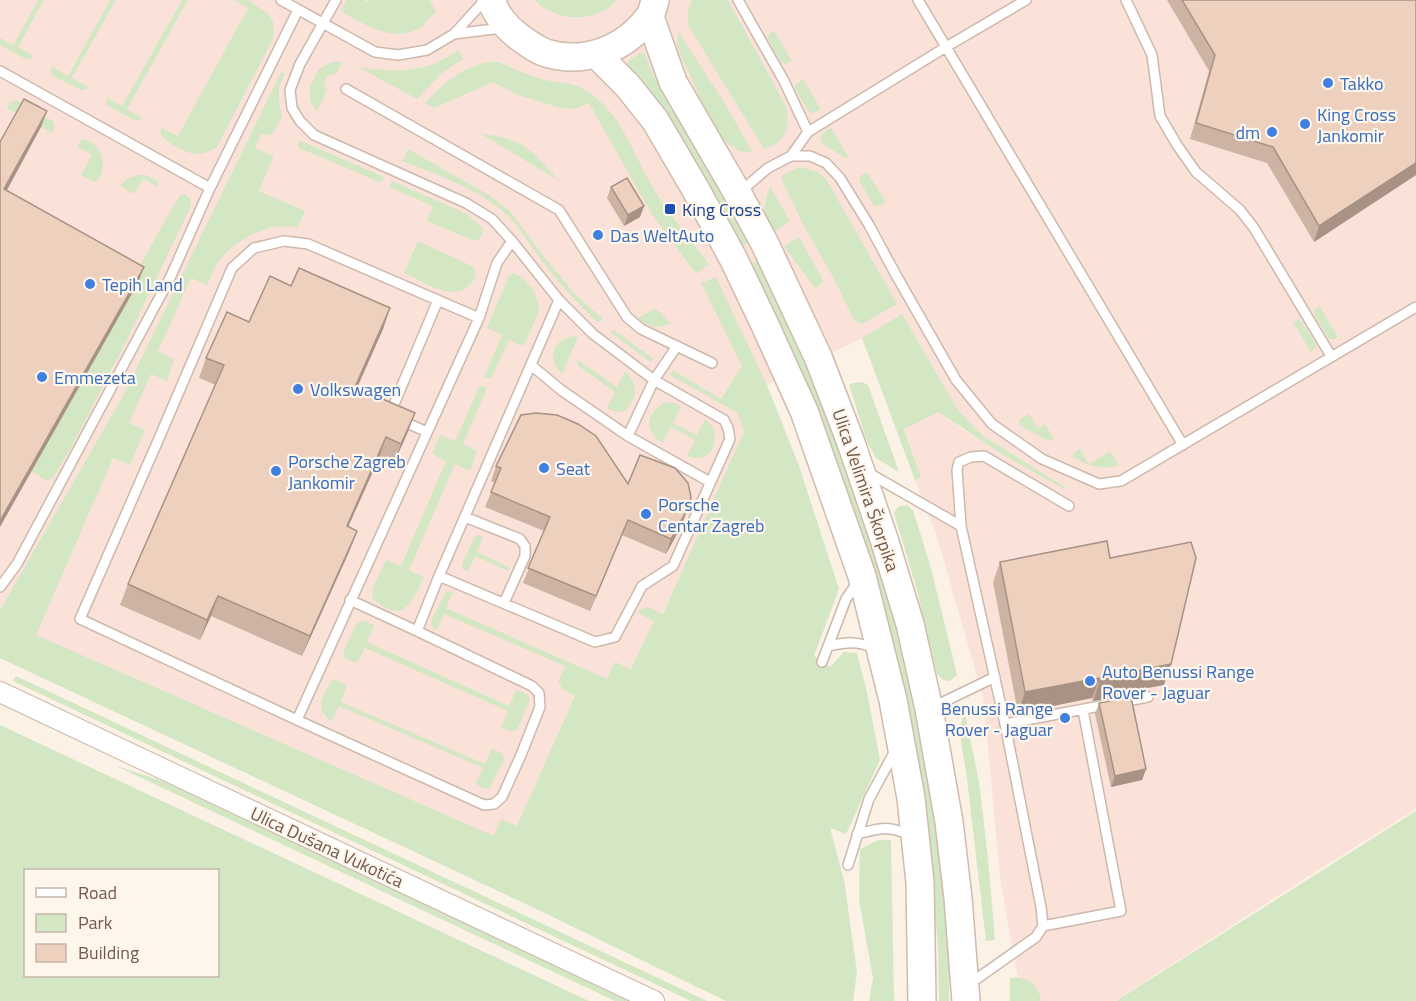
<svg xmlns="http://www.w3.org/2000/svg" width="1416" height="1001" viewBox="0 0 1416 1001" font-family="'Titillium Web',sans-serif">
<style>
.commercial{fill:#fae2d9}
.green{fill:#d4e7c4;fill-rule:evenodd}
.lines{fill:none;stroke-linecap:round;stroke-linejoin:round}
.service-casing{stroke:#ccb9ac;stroke-width:12}
.minor-casing{stroke:#ccb9ac;stroke-width:22}
.secondary-casing{stroke:#d0bbad;stroke-width:30}
.service{stroke:#fff;stroke-width:9}
.minor{stroke:#fff;stroke-width:20}
.secondary{stroke:#fff;stroke-width:27}
.wall{fill:#cdb3a3}
.shaded-wall{fill:#a79285}
.building{fill:#eed0be;stroke:#a79285;stroke-width:1.5}
.shop-dot{fill:#3f7fe0;stroke:#fef6eb;stroke-width:2}
.transit-dot{fill:#1a4fb4;stroke:#fef6eb;stroke-width:2}
.labels{text-anchor:middle;dominant-baseline:central;stroke-width:4.5;stroke-linejoin:round;paint-order:stroke}
.shop-label{font-size:18px;fill:#366cbe;stroke:#fef6eb;text-anchor:start}
.transit-label{font-size:18px;fill:#164399;stroke:#fef6eb;text-anchor:start}
.street-label{font-size:18px;fill:#72584c;stroke:#fef6eb}
</style>
<rect width="100%" height="100%" fill="#fbf1e5"/>
<path class="commercial" d="M0,0h1416v809l-112,70 -189,122h-93l-21,-116 -18,-188 -45,-157 -23,-60 6,-3 -17,-49 34,-16 27,19 100,56 -83,-52 -24,-25 -56,-96 -40,24 -95,47 -23,46 -66,150 -150,324 -528,-247z"/>
<path class="green" d="M38,0h6l-26,47 15,9 -2,2 -5,1 -26,-14v-7l13,7z
M110,0h6l-44,78 16,9 -3,3h-4l-28,-14 -2,-4 1,-5 16,9z
M182,0h6l-61,109 15,9 -2,2 -4,1 -28,-15 -2,-4 1,-4 15,8z
M234,0h14l19,13 6,8 1,11 -2,9 -55,106c-6,3 -12,7 -19,7 -12,0 -32,-11 -38,-21l2,-5 16,8 70,-128z
M347,0h18l1,2 4,-2h60l6,12 -10,9 -4,7c-23,9 -34,7 -56,-3 -9,-5 -18,-8 -25,-15z
M534,0h83c-21,24 -61,22 -83,0z
M692,0h36l59,108c2,21 -1,34 -23,41l-76,-124v-14z
M678,31l46,71 29,51 -14,-2 -16,-11 -10,-13 -36,-81z
M774,31l18,30 -7,3 -4,-2 -13,-23v-4z
M458,50l5,9 -21,14 -25,26 -59,-32c25,4 50,6 75,-3 9,-3 17,-9 25,-14z
M643,52l2,1 3,10 8,17 70,121 22,41 -4,4 -5,-1 -73,-129 -39,-52 2,-4z
M332,62h10l-5,11 -10,3 -3,7 3,6 -10,23 -7,-11v-14l8,-17z
M499,62c16,8 34,15 51,19 13,2 24,2 35,9 35,20 48,63 67,96 16,27 37,53 57,78l-13,10 -45,-61 -62,-110 -14,6 -14,-1 -43,-13 -25,-13 -59,26 -9,-5c15,-17 33,-32 55,-39 6,-2 13,-2 19,-2z
M281,72l4,2 -6,12v16l3,15 -10,18 -11,-1 -6,14 19,8 -15,35 46,20 -7,16 -23,-1 -25,9 -23,16 -12,16 -8,18 -16,-7 -33,73 16,8 -7,22 -16,-7 -22,49 16,7 -15,35 -17,-7 -77,177 458,201 7,-17 16,7 58,-130 -15,-8 2,-3 -4,-2 7,-17 -121,-52 -7,16 -5,-3 -1,-6 15,-30 7,1 -7,16 161,71 8,-17 16,7 23,-48 -16,-8 2,-4 7,-2 16,7 81,-183 -6,-18 -68,-38 3,-5 48,29 21,-33 -41,-83 15,-6 51,108 32,81 40,123 -25,67 16,11 14,-15 13,1 10,39 13,68 -34,74 -16,-6 14,52 13,92 -4,29h-127l-198,-96 -528,-247v-48l124,-216z
M803,79l18,30 -8,4 -5,-2 -13,-22v-4z
M16,100l37,21 2,6 -3,6 -45,-25 3,-6z
M831,128l18,30h-4l-23,-15 -2,-6 4,-5z
M481,134c41,4 51,16 77,46z
M82,139c16,2 25,20 19,35 -1,3 -3,6 -5,9l-15,-8 11,-20 -15,-8z
M299,140l85,37 -3,6 -84,-36z
M408,149l81,46 21,16 35,47 30,36 28,25 -5,4c-21,-21 -42,-42 -59,-66 -10,-13 -22,-34 -34,-44 -27,-24 -70,-39 -103,-52z
M800,167l18,5 10,10 69,122 -35,20 -8,-4 -21,-43 -30,-53 -22,-46 2,-3z
M867,172l19,30 -8,4h-4l-15,-26 1,-4z
M138,175h8l11,6 1,6 -15,-8 -9,15 -14,-8 7,-7z
M392,181l75,33 16,14 -1,7 -4,5h-6l-45,-19 6,-15 -44,-19z
M770,186l20,35 -16,11c-12,-19 -11,-25 -4,-46z
M185,194l5,5 1,7 -63,132 -60,115 -15,25 -6,3 -16,-10 107,-202 41,-73z
M799,237l25,45 -9,6 -31,-42z
M418,241l56,26 2,9c-15,32 -50,7 -72,-3z
M758,261l56,117 71,201 29,117 20,117 10,72 5,60v56h-10l-1,-54 -12,-129 -29,-157 -37,-129 -110,-268z
M513,273l9,4 11,12 5,14 1,8 -15,35 -15,-6 -18,39 -7,-2 18,-42 -15,-7 22,-52z
M1320,307l18,30 -4,2h-5l-14,-23 -1,-6z
M655,308l16,15c-16,7 -20,4 -34,-4z
M902,314l56,96 24,25 83,52 -1,2 -59,-33 -67,-44 -34,17 17,48 -6,3 -53,-142z
M1299,319l3,3 14,22v3l-5,5 -18,-30z
M614,330l40,29 -4,3 -40,-30z
M573,336l5,1 -16,37c-16,-15 -10,-34 11,-38z
M578,360l39,27 8,-16c14,14 13,25 0,40l-9,1 -9,-4 8,-16 -38,-27z
M862,382l6,3 31,87 -23,-14 -9,-16 -18,-58z
M480,385l7,3 -24,56 14,7 -7,20 -15,-7 -46,106 15,7c-8,15 -15,41 -36,32 -6,-3 -11,-6 -16,-11l1,-10 13,-28 15,6 45,-105 -14,-7 8,-19 15,6z
M665,402l9,1 7,4 -8,16 24,12 8,-16c1,1 7,6 7,7 7,11 1,29 -11,32 -5,1 -10,-1 -14,-2l8,-16 -24,-13 -9,16c-19,-13 -16,-29 3,-41z
M1029,414l9,14 7,-4 9,15 -6,2 -27,-15 -2,-3 1,-4z
M1080,449l9,15 21,-13 9,15c-19,3 -29,1 -46,-9v-4z
M907,505l6,5 18,58 26,107 -8,6 -6,-1 -6,-6 -20,-84 -23,-77 4,-6z
M479,535l4,2 -6,15 32,15 -1,4 -33,-15 -7,15 -6,-2v-5l13,-28z
M364,621l10,4 -7,17 142,64 8,-17 11,6 2,5 -13,30 -7,1 -9,-3 7,-17 -143,-63 -8,15 -12,-5 -2,-6 14,-29z
M16,676l691,325h-16l-678,-320z
M337,680l10,5 -6,17 144,62 7,-16 11,6 1,6 -15,29 -7,-1 -6,-4 7,-16 -144,-62 -8,16c-17,-16 -9,-23 0,-41z
M965,713l14,69 9,76 7,82 -9,1 -19,-162 -8,-51z
M0,725l589,276h-589zM26,870h192v106h-192z
M114,765l54,18 451,209 15,9h-19z
M1416,811v190h-300z
M878,840h13l3,161h-25l4,-23 -14,-78 1,-51z
M1010,978c17,-2 29,6 31,23h-31z"/>
<g class="lines">
<g class="service-casing">
<path id="service" d="M281,0l94,52 23,3 29,-5 27,-16 31,-34
M738,0l46,81 24,51
M918,0l265,445
M1126,0l26,55 8,61 17,29 19,27 44,38 14,18 77,128
M454,34l48,-6
M0,71l210,117
M346,89l213,121 68,107 14,12 71,34
M791,156l17,-24 138,-85 80,-47
M740,192l28,-24 23,-12h19l16,7 14,15 29,47 27,50 60,105 36,44 50,35 57,25 22,-3 295,-174
M284,241l24,3 171,74 -182,402 -217,-101 80,-183 72,-168 22,-20z
M479,318l18,-55 15,-22
M531,365l30,25 67,46 82,46
M390,414l48,-114
M400,420l27,12
M628,436l26,-56 23,-34
M867,472l94,54 44,198 36,183 2,19 -7,11 -68,48
M465,517l55,22 5,7v10l-21,47
M961,526l-4,-56 2,-8 12,-5 13,-1 85,50
M439,576l156,66 20,-5 27,-51 31,-20 57,-127 -2,-11 -4,-8 -70,-40 -61,-46 -34,-34
M0,587l17,-23 154,-288 39,-88 88,-178
M350,600l67,31
M828,646c21,-4 27,-5 48,2
M822,662l24,-63 11,-16
M931,708l64,-31
M297,720l187,85 10,-1 8,-7 19,-42 19,-48 -1,-14 -7,-7 -115,-55 22,-55 120,-276 -47,-59 -20,-22 -26,-16 -152,-68 -14,-14 -8,-13 -2,-18 10,-26 36,-64
M1005,724l143,-27
M857,834c24,-6 30,-9 53,1
M848,865l21,-66 26,-48
M1043,926l78,-15 -38,-201"/>
</g>
<g class="minor-casing">
<path id="minor" d="M0,692l654,309"/>
</g>
<g class="secondary-casing">
<path id="secondary" d="M491,0c6,16 14,26 27,36 9,7 17,13 28,17 38,12 79,-4 102,-35 4,-4 5,-11 7,-17
M650,17l23,65 65,112 27,50 53,113 32,83 34,99 26,85 19,85 20,113 9,76 8,103
M596,54l31,31 28,35 41,70 38,70 31,65 39,86 58,165 31,124 18,98 9,84 2,119"/>
</g>
<use href="#service" class="service"/>
<use href="#minor" class="minor"/>
<use href="#secondary" class="secondary"/>
</g>
<path class="wall" d="M1167,0h249v175l-102,67 -47,-79 -77,-24 19,-68z
M611,187l33,19 -4,11 -16,9 -17,-28z
M291,286l99,22 -7,21 -26,59 58,25 -8,21 -14,31 -14,-7 -31,69 9,4 -8,21 -47,104 -91,-40 -11,24 -80,-35 8,-21 88,-199 -17,-7 7,-20z
M496,466l132,18 54,41 -16,29 -44,-19 -32,76 -67,-28 21,-52 -59,-24 10,-24 -4,-2z
M1110,558l54,127 -39,7 -1,3 -31,6 -1,-3 -74,15 -25,-131 7,-20z
M1099,703l47,66 -4,11 -31,7 -16,-73z"/>
<path class="shaded-wall" d="M47,111l-6,16 -41,76 4,-14z
M1416,163v12l-102,67 5,-16z
M644,206l-4,11 -16,9 4,-11z
M144,267l-6,16 -138,244v-6z
M390,308l-7,21 -35,79 7,-21z
M415,413l-8,21 -14,31 8,-21z
M386,437l-7,21 -40,89 8,-21z
M687,510l-5,15 -16,29 5,-15z
M628,520l-6,15 -32,76 6,-15z
M357,531l-8,21 -47,104 8,-20z
M218,596l-7,20 -11,24 7,-20z
M1171,664l-7,21 -39,7 -1,3 -31,6 7,-21 31,-8z
M1100,678l-8,20 -74,15 7,-21z
M1146,769l-4,11 -31,7 4,-11z"/>
<path class="building" d="M1182,0h234v163l-97,63 -46,-79 -77,-24 19,-68z
M24,99l23,12 -43,78 140,78 -144,254v-379z
M627,178l17,28 -16,9 -17,-28z
M299,268l91,40 -35,79 60,26 -14,31 -15,-7 -39,89 10,5 -47,105 -92,-40 -11,24 -79,-36 96,-219 -18,-7 21,-46 22,10 21,-46 21,10z
M536,413l21,2 21,9 18,12 32,48 12,-29 35,13 13,15 3,14 -4,13 -16,29 -43,-19 -32,76 -68,-28 22,-51 -59,-25 10,-24 -5,-2 25,-51z
M1107,541l3,17 81,-16 5,16 -25,106 -40,8 1,2 -32,6v-2l-75,14 -25,-130z
M1131,697l15,72 -31,7 -16,-73z"/>
<g class="shop-dot">
<circle cx="1328" cy="83" r="6"/>
<circle cx="1305" cy="124" r="6"/>
<circle cx="1272" cy="132" r="6"/>
<circle cx="598" cy="235" r="6"/>
<circle cx="90" cy="284" r="6"/>
<circle cx="42" cy="377" r="6"/>
<circle cx="298" cy="389" r="6"/>
<circle cx="544" cy="468" r="6"/>
<circle cx="276" cy="471" r="6"/>
<circle cx="646" cy="514" r="6"/>
<circle cx="1090" cy="681" r="6"/>
<circle cx="1065" cy="718" r="6"/>
</g>
<rect class="transit-dot" x="664" y="203" width="12" height="12" rx="3"/>
<g class="labels">
<g class="shop-label">
<text x="1340" y="83">Takko</text>
<text x="1317" y="114">King Cross<tspan x="1317" dy="21">Jankomir</tspan></text>
<text x="1260" y="132" text-anchor="end">dm</text>
<text x="610" y="235">Das WeltAuto</text>
<text x="102" y="284">Tepih Land</text>
<text x="54" y="377">Emmezeta</text>
<text x="310" y="389">Volkswagen</text>
<text x="288" y="461">Porsche Zagreb<tspan x="288" dy="21">Jankomir</tspan></text>
<text x="556" y="468">Seat</text>
<text x="658" y="504">Porsche<tspan x="658" dy="21">Centar Zagreb</tspan></text>
<text x="1102" y="671">Auto Benussi Range<tspan x="1102" dy="21">Rover - Jaguar</tspan></text>
<text x="1053" y="708" text-anchor="end">Benussi Range<tspan x="1053" dy="21">Rover - Jaguar</tspan></text>
</g>
<g class="transit-label">
<text x="682" y="209">King Cross</text>
</g>
<g class="street-label">
<text transform="translate(866 490) rotate(71)">Ulica Velimira Škorpika</text>
<text transform="translate(327 847) rotate(25)">Ulica Dušana Vukotića</text>
</g>
</g>
<rect x="24" y="869" width="195" height="108" fill="#fef6eb" stroke="#c6b7ab" stroke-width="1.5"/>
<rect x="36" y="888" width="30" height="9" fill="#ffffff" stroke="#c6b7ab" stroke-width="1.5"/>
<text x="78" y="899" font-size="18" fill="#72584c">Road</text>
<rect x="36" y="914" width="30" height="18" fill="#d4e7c4" stroke="#c6b7ab" stroke-width="1.5"/>
<text x="78" y="929" font-size="18" fill="#72584c">Park</text>
<rect x="36" y="944" width="30" height="18" fill="#eed0be" stroke="#c6b7ab" stroke-width="1.5"/>
<text x="78" y="959" font-size="18" fill="#72584c">Building</text>
</svg>
